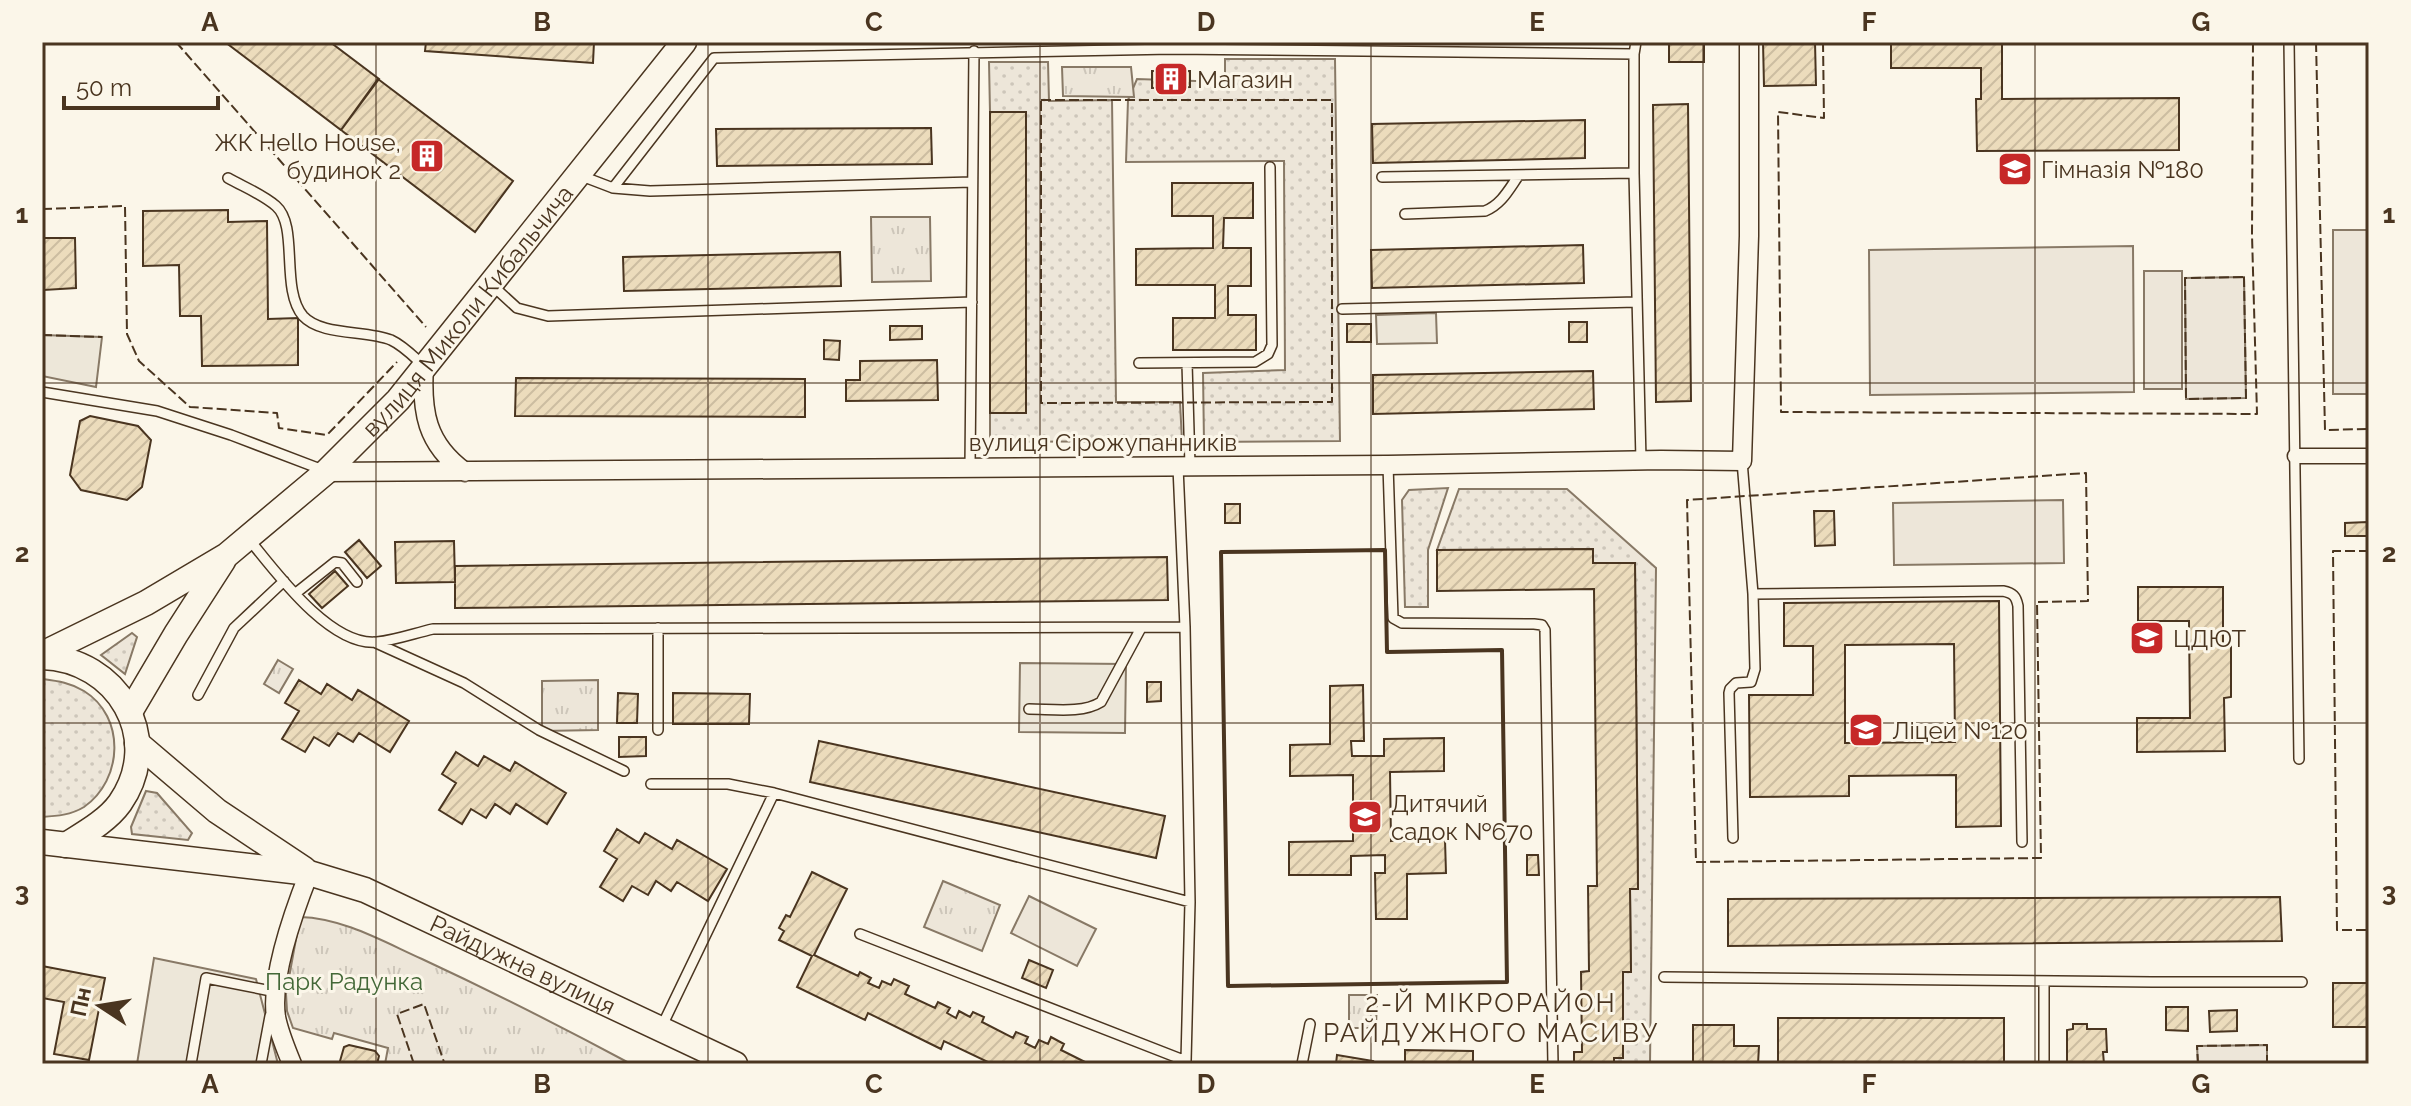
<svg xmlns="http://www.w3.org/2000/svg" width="2411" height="1106" viewBox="0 0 2411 1106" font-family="Raleway,sans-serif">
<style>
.grass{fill:url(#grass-dots);stroke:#887966;stroke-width:2}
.park{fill:url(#park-tufts);stroke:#887966;stroke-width:2}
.pitch{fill:#ede6d9;stroke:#887966;stroke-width:2}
.parking{fill:#ede7d9;stroke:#887966;stroke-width:2}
.building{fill:url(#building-hatch);stroke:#4a3520;stroke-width:2;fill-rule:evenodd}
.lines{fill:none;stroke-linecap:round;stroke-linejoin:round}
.service-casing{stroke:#4a3520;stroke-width:12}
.pedestrian-casing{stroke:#4a3520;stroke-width:17}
.minor-casing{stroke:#4a3520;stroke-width:21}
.tertiary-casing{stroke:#4a3520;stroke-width:27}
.service{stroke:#fbf6e9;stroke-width:9}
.pedestrian{stroke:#fbf6e9;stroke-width:14}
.minor{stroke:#fbf6e9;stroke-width:18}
.tertiary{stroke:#fbf6e9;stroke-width:24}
.fence{stroke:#4a3520;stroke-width:2;stroke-dasharray:10 4;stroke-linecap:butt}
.wall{stroke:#4a3520;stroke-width:4}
.grid{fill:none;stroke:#4a3520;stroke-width:2;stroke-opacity:0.55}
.labels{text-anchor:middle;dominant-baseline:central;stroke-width:6;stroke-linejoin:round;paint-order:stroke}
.poi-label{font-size:24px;fill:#4a3520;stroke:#fbf6e9;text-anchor:start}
.street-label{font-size:24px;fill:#4a3520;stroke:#fbf6e9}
.park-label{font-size:24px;fill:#436837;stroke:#fbf6e9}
.neighbourhood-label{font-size:26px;letter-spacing:2px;fill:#4a3520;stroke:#fbf6e9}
.neatline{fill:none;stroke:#4a3520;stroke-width:3}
.grid-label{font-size:26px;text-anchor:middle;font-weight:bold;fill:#4a3520}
</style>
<defs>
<pattern id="grass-dots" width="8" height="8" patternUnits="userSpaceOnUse" patternTransform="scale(2)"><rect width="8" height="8" fill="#ede6d9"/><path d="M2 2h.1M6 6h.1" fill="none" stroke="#cdc6ba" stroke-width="1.8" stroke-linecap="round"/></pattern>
<pattern id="park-tufts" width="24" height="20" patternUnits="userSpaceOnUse" patternTransform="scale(2)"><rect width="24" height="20" fill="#ede6d9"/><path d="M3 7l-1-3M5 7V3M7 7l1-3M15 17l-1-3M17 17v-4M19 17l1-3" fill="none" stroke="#cdc6ba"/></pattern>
<pattern id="building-hatch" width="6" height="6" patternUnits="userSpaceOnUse" patternTransform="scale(2)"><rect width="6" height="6" fill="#ecdcbc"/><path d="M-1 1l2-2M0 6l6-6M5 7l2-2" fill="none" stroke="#ccbda1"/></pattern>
</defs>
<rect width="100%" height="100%" fill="#fbf6e9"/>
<path class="grass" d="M1225,59h110l5,382 -136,1 -1,-69 82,-3 -1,-209 -158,1 2,-62 9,-21 88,3z
M989,62h59l1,39 63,-1 4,302h64l2,39 -192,1v-29l36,-1v-300h-36z
M1448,488l-20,62v57h-23l-3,-107 7,-10z
M1459,489h108l89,79 -6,496h-36v-6h9v-86l8,-1 -1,-82 8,-1 -3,-325h-42l-1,-14 -155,1z
M132,633l5,4 -12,37 -24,-19z
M43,679c15,2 28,4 41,12 42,26 39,89 0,116 -13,8 -27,9 -42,10z
M146,791l11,2 35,40 -4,7 -56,-6 -1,-7z"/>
<path class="park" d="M1062,67h69l3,30 -71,-1z
M871,217h59l1,64 -59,1z
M278,660l15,9 -14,24 -15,-9z
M598,680v50l-56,1v-50z
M943,881l57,24 -18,46 -58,-24z
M300,917c43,1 84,25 122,42 71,33 140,68 209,105h-246l3,-16 -54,-15 -2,6 -39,-11 -6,-17 -1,-17z
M1349,995h28l-1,33h-27z"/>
<path class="pitch" d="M2333,230h36v164h-36z
M2133,246l1,146 -264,3 -1,-145z
M2144,271h38v118h-38z
M2244,277l2,121 -60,1 -1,-121z
M2063,500l1,63 -170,2 -1,-62z
M1029,896l67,33 -19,37 -66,-33z
M2267,1045v19h-69l-1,-18z"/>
<path class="parking" d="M1436,313l1,30 -60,1 -1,-29z
M42,335l60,2 -6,50 -54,-11z
M1020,663l106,1 -1,69 -106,-1z
M154,958l102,21 22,85h-141z"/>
<path class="building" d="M225,42h105l49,37 -38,51z
M426,42h168l-1,21 -168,-12z
M1669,42h35v20h-35z
M1763,42h52l1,43 -52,1z
M1891,42h111v57l177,-1v52l-202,1 -1,-52h5v-31h-90z
M1152,71h38v16l-38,1z
M378,79l135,102 -38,51 -134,-102z
M1688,104l3,297 -35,1 -3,-297z
M990,112h36v301h-36z
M1585,120v38l-212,5 -1,-39z
M931,128l1,36 -215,2 -1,-37z
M1172,183h81v35h-29l-1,30h28v38h-23v29h28v35h-83v-32h42v-33h-79v-36l77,-1v-32h-41z
M228,210v12l39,-1 1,98 30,-1v47l-96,1 -1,-50h-21l-1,-51 -36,1v-55z
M43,238h32l1,50 -32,2z
M1583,245l1,38 -212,5 -1,-38z
M840,252l1,34 -217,5 -1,-34z
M1569,322h18v20h-18z
M1347,324h24v18h-24z
M890,326h32v13l-32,1z
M824,340l16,1 -1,19 -15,-1z
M937,360l1,40 -92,1v-21h14v-19z
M1593,371l1,38 -221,5v-39z
M516,378l289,1v38l-290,-1z
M90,416l48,10 13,14 -9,47 -15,13 -46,-10 -11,-15 10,-54z
M1225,504h15v19h-15z
M1814,511h20l1,34 -20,1z
M2367,522l1,14h-23v-13z
M359,540l22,26 -14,12 -22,-26z
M454,541l1,41 -59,1 -1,-41z
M1593,549v14h42l3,326h-8l1,83h-8v86h-9v6h-40v-12h8l-1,-80 8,-1 -1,-85h9l-3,-297 -157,2v-41z
M1167,557l1,43 -713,8v-42z
M335,571l13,15 -26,22 -13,-14z
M2138,587h85v57h8v53l-7,1 1,53 -88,1v-34h53l-1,-97h-51z
M1999,601l2,225 -45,1v-52l-107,1v20l-99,1 -1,-102h64v-49h-29v-43zM1954,644l1,98 -110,1v-98z
M299,680l22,14 6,-10 25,16 6,-10 51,31 -19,31 -31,-19 -6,9 -15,-9 -9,13 -15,-9 -9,15 -23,-13 17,-28 -14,-8z
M1147,682h14v19l-14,1z
M1363,685l1,56h-13l1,15h32v-17l60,-1v33l-54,1 1,69 54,-1 1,33 -39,1v45h-31l-1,-46h10v-18l-34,1v19h-62v-33l64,-1v-66l-63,1v-31l40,-1v-58z
M618,693l20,1 -1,29h-20z
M673,693l77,1 -1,30h-76z
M619,737h27v19l-27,1z
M819,741l346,75 -9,42 -346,-76z
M456,752l22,14 6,-10 26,15 5,-9 51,31 -19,31 -31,-20 -6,10 -15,-10 -9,14 -15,-9 -9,15 -23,-14 17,-27 -14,-9z
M617,829l22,14 6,-10 27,16 5,-9 50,29 -19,32 -31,-19 -6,9 -15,-10 -8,14 -16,-9 -9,15 -23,-14 17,-28 -13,-8z
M1527,855h11l1,20h-12z
M812,872l35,17 -33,66 44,21 2,-4 11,6 -3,5 11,5 3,-7 9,4 3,-6 15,7 -4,8 30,14 3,-6 12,6 -3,5 9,5 3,-7 11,6 3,-5 11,5 -2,5 31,16 3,-6 12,5 -3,6 10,5 4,-8 9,4 3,-7 13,7 -3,6 28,14h-97l-48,-23 -3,8 -73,-36 -3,7 -68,-33 15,-31 -33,-16 5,-9 -5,-3 7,-13 4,2z
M2280,897l2,44 -554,5v-47z
M1029,960l24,10 -7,18 -24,-10z
M42,966l63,12 -16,82 -35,-6 10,-52 -22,-4z
M2333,983h36v44h-36z
M2166,1007h22v24l-22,-1z
M2237,1010v21l-27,1 -1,-21z
M1778,1018h226v45h-226z
M2073,1024h14v5h19l1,23h-4l1,12h-37v-34l6,-1z
M1693,1025h41v21h25l-1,18h-65z
M349,1045l26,6 4,5 -2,8h-35l-2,-3 4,-14z
M1405,1050l68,1v13h-68z
M1337,1055l36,6 -1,3h-36z"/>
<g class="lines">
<g class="service-casing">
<path id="service" d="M1636,42l-2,12v119l7,287
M2289,42l10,717
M579,175l34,13 37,3 322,-9
M1382,177l252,-4
M228,178c16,9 34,16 48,28 23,20 4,83 27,110 18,20 63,14 88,24 13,6 23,17 33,26
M613,188l101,-130 458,-9 462,5
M1405,214l80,-3c17,-7 24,-22 34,-36
M493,286l24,22 31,8 424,-14
M1342,309l295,-7
M1139,363l116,-1 13,-8 4,-9 -2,-178
M1187,363l3,103
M42,392l115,19 74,24 92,35
M1388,465l5,153 9,5 132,1 8,1 3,5 8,434
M970,467l4,-416
M248,538c27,33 82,109 129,104 19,-2 38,-9 56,-13l752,-2
M296,593l39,-31 7,1 15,19
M1753,594l250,-3c10,2 13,5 15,15l4,236
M374,642l90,41 75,47 85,41
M198,695l36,-67 50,-47
M1029,709c23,0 53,5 72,-7l40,-74
M658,730v-102
M651,784h77l46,9 416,109
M1733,838l-4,-145 1,-4 6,-6 15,-1 4,-13 -2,-75 -11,-133
M860,934l326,127 4,-159 -5,-275 -7,-160
M1664,977l488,5h150
M2044,981v83
M661,1028l113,-235
M191,1064l15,-86 70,14 -1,2
M261,1064l9,-48
M1302,1064l8,-40"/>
</g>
<g class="pedestrian-casing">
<path id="pedestrian" d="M2295,456h74"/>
</g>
<g class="minor-casing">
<path id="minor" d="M424,366c-3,45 2,78 41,106
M326,472l1062,-7 273,-5 81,1 7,-225v-194
M292,1064c-6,-15 -13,-31 -16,-47 -6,-40 18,-106 33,-144"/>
</g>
<g class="tertiary-casing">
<g id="tertiary">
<path id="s1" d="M42,654l104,-51 81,-48 99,-83 72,-72 286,-358"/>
<path d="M42,657c75,2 123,81 78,146 -13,18 -35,30 -54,42"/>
<path d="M130,712l46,-78 47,-73"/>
<path d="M137,743l80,68 87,58"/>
<path id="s2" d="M42,842l267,31 56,17 370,174"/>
</g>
</g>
<use href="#service" class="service"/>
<use href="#pedestrian" class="pedestrian"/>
<use href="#minor" class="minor"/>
<use href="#tertiary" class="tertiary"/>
<path class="fence" d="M176,42l250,285
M1823,42l1,76 -46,-6 3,300 476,2 -5,-179 1,-193
M2316,42l9,388 44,-1
M1041,100h291v302l-291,1z
M42,209l83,-3 2,128 12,27 51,46 87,6 2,15 48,7 70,-73
M2244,277l2,121 -60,1 -1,-121z
M42,335l60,2
M2086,473l2,128 -51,1 4,256 -345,4 -9,-362z
M1385,550l2,102 115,-2 5,332 -279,4 -7,-434z
M2369,551h-36l4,379h32
M414,1064l-17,-50 27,-10 20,58 -8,2
M2198,1064l-1,-18 70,-1v19"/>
<path class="wall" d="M1385,550l2,102 115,-2 5,332 -279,4 -7,-434z"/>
</g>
<path class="grid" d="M376,42v1022M708,42v1022M1040,42v1022M1371,42v1022M1703,42v1022M2035,42v1022M42,383h2327M42,723h2327"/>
<defs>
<g id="building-square" transform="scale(1.8)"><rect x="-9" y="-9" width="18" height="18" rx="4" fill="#c62828" stroke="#fbf6e9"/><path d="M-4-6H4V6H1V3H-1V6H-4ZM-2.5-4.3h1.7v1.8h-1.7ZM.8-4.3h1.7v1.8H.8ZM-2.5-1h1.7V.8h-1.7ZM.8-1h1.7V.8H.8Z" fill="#fff"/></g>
<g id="school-square" transform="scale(1.8)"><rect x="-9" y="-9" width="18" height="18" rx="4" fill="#c62828" stroke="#fbf6e9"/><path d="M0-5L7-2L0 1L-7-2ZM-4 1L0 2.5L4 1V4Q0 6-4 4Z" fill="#fff"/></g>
</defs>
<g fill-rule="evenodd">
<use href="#building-square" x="1171" y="79"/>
<use href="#building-square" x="427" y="156"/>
<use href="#school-square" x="2015" y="169"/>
<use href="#school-square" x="2147" y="638"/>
<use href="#school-square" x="1866" y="730"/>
<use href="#school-square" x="1365" y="817"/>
</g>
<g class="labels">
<g class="poi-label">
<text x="1197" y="79">Магазин</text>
<text x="401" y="142" text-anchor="end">ЖК Hello House,<tspan x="401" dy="28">будинок 2</tspan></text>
<text x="2041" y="169">Гімназія №180</text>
<text x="2173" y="638">ЦДЮТ</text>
<text x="1892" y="730">Ліцей №120</text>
<text x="1391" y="803">Дитячий<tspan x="1391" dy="28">садок №670</tspan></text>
</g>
<g class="street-label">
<text stroke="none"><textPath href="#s1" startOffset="554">вулиця Миколи Кибальчича</textPath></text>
<text x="1103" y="442">вулиця Сірожупанників</text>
<text stroke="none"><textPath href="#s2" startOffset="502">Райдужна вулиця</textPath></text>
</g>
<g class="park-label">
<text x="344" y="981">Парк Радунка</text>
</g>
<g class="neighbourhood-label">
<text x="1491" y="1003">2-Й МІКРОРАЙОН<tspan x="1491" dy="30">РАЙДУЖНОГО МАСИВУ</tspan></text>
</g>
</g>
<rect width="2411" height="1106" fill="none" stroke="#fbf6e9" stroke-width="88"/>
<g transform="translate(100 1006) rotate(282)" stroke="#fbf6e9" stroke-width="6" paint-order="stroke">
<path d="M0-6L14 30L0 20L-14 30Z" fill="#4a3520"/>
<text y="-12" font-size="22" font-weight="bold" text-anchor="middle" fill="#4a3520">Пн</text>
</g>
<path d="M64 96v12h154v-12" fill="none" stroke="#4a3520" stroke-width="4"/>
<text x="76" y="96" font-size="24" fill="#4a3520" stroke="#fbf6e9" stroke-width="6" paint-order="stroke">50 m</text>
<rect x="44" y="44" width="2323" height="1018" class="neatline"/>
<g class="grid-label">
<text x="210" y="31">A</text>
<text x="542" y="31">B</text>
<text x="874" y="31">C</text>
<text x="1206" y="31">D</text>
<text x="1537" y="31">E</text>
<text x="1869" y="31">F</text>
<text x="2201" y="31">G</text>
<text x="22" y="223">1</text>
<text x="2389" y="223">1</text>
<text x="22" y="562">2</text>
<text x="2389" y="562">2</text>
<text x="22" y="901">3</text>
<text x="2389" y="901">3</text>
<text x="210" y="1093">A</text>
<text x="542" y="1093">B</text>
<text x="874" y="1093">C</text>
<text x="1206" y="1093">D</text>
<text x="1537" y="1093">E</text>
<text x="1869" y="1093">F</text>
<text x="2201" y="1093">G</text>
</g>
</svg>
